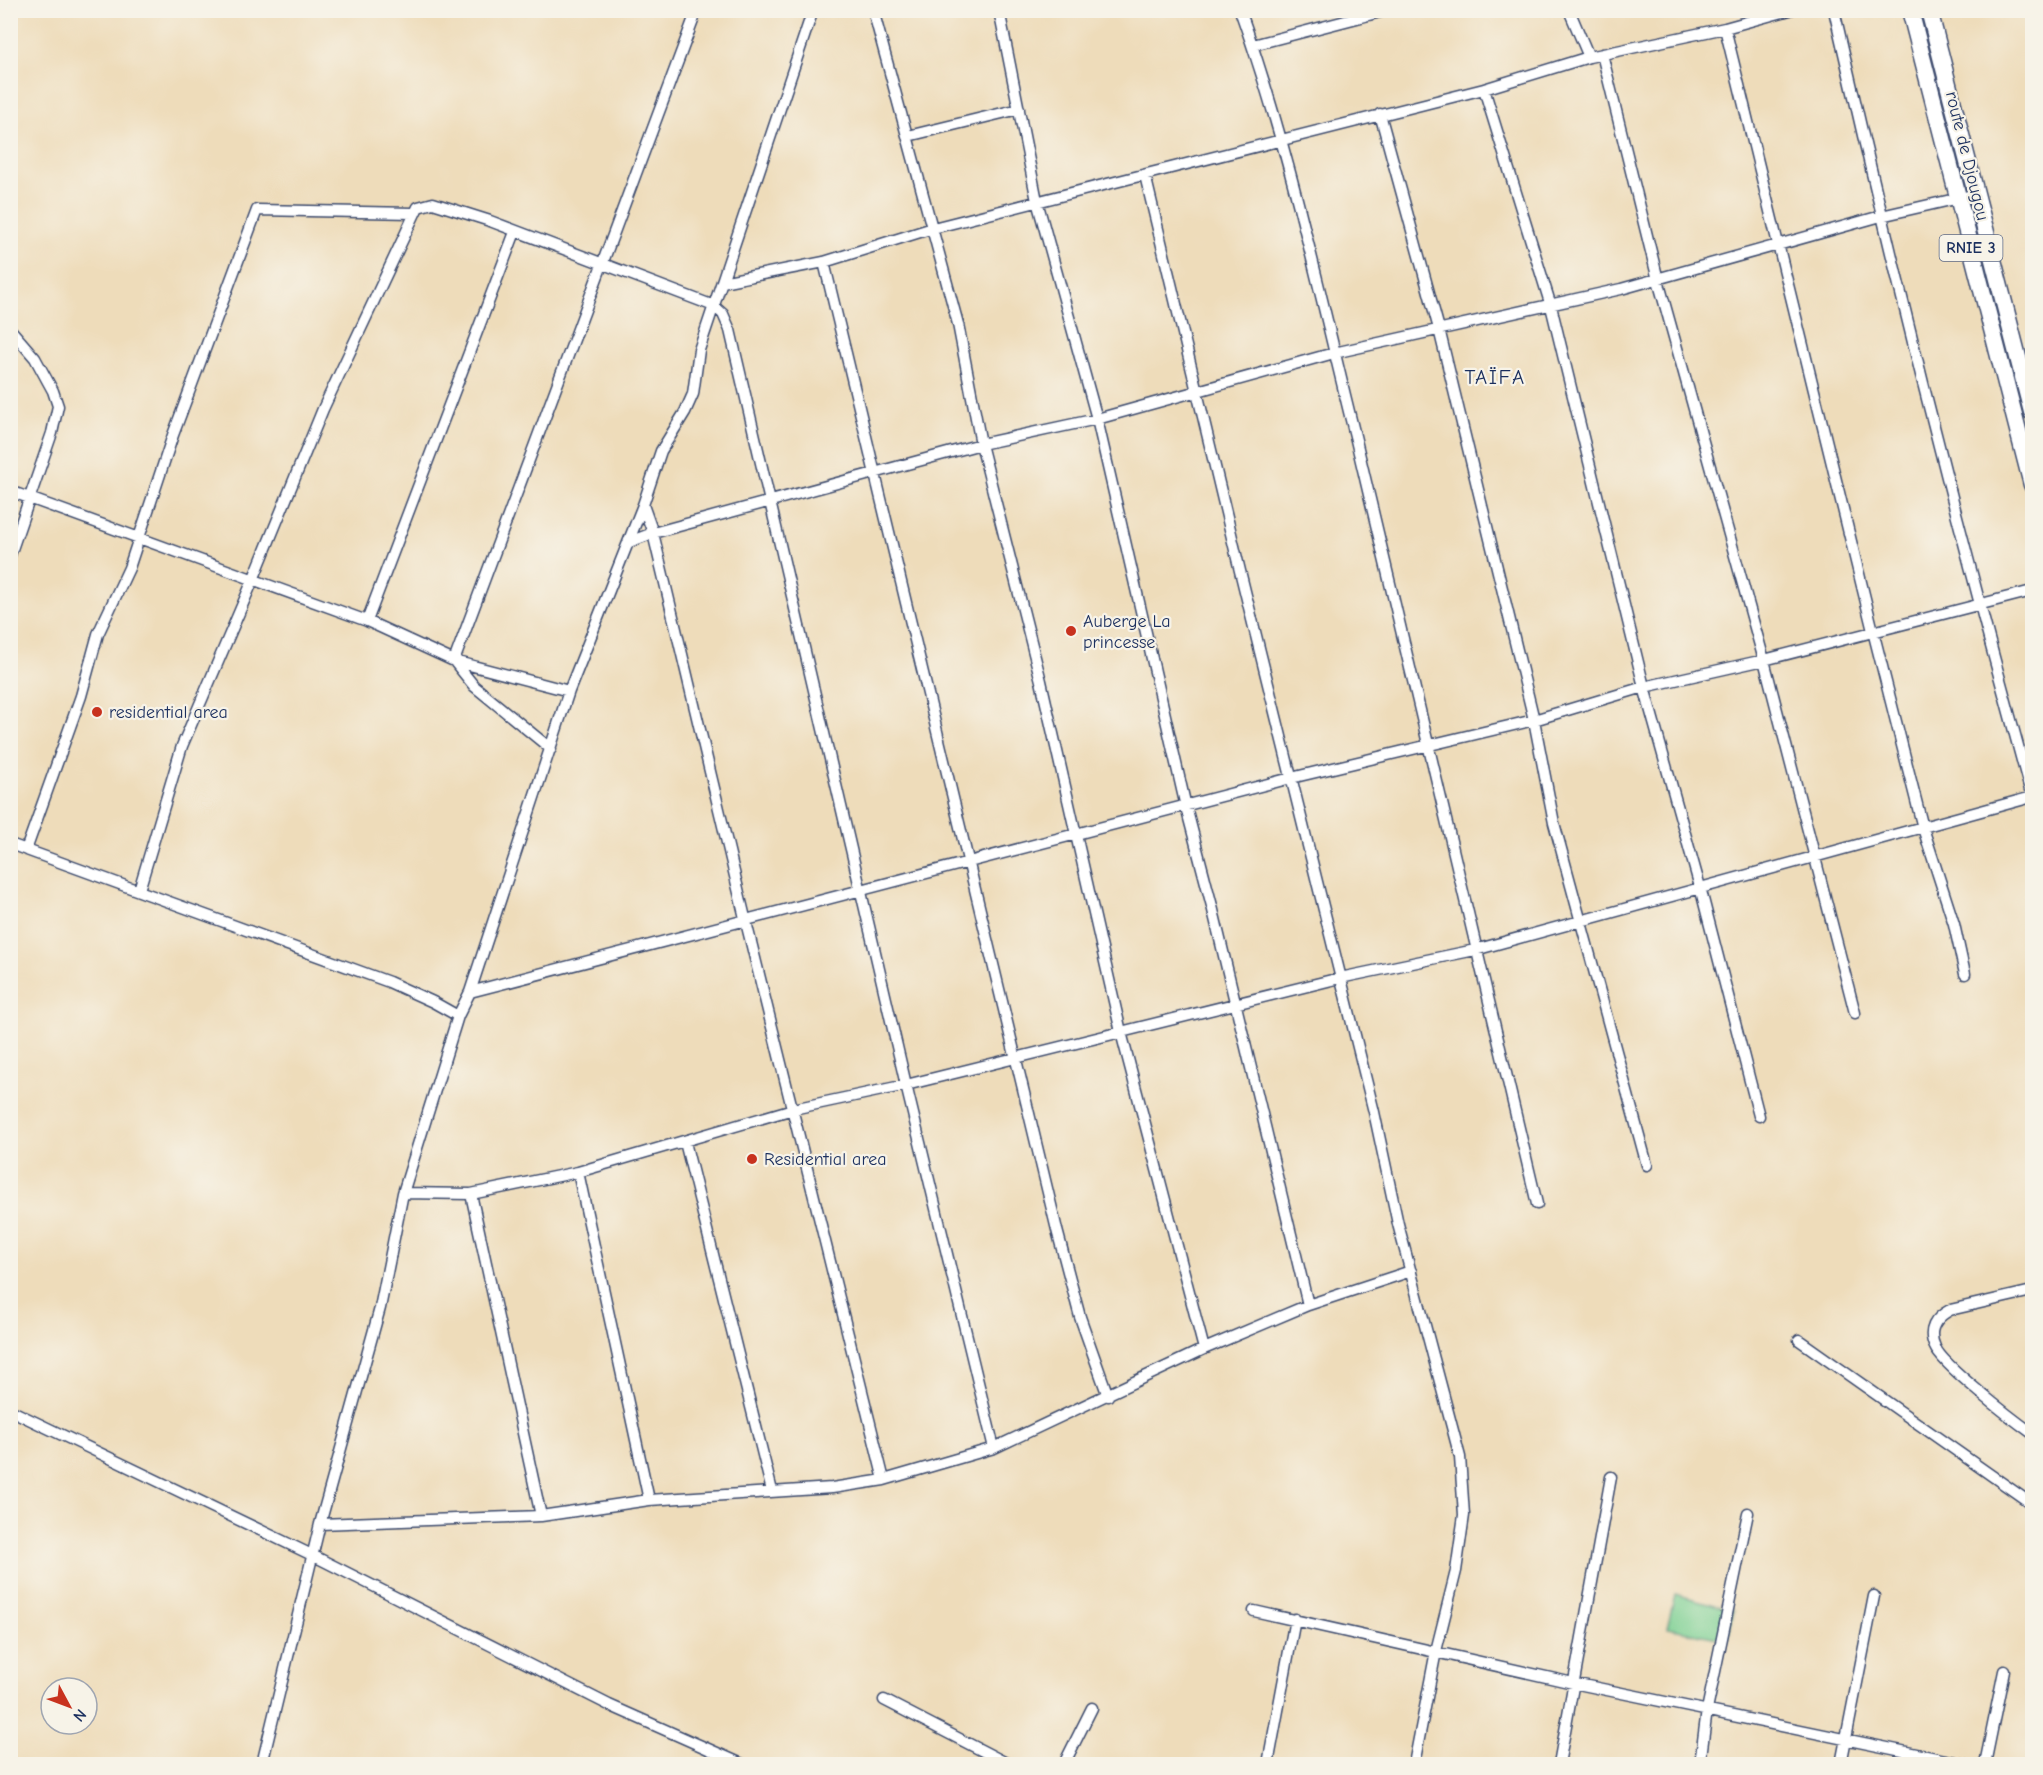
<svg xmlns="http://www.w3.org/2000/svg" width="2043" height="1775" viewBox="0 0 2043 1775" font-family="'Comic Neue',sans-serif">
<style>
.green{fill:#7dd093;stroke:#4c8078;stroke-width:1.5}
.lines{fill:none;stroke-linecap:round;stroke-linejoin:round}
.minor-casing{stroke:#3b496c;stroke-width:13}
.highway-casing{stroke:#3b496c;stroke-width:19}
.minor{stroke:#fff;stroke-width:10}
.highway{stroke:#fff;stroke-width:16}
.poi-dot{fill:#c8321e;stroke:#f7f3e8;stroke-width:2}
.labels{text-anchor:middle;dominant-baseline:central;stroke-width:4.5;stroke-linejoin:round;paint-order:stroke}
.shield{fill:#f7f3e8;stroke:#5d6a87;stroke-width:1.5}
.shield-label{font-size:16px;font-weight:bold;fill:#1b2f5e}
.street-label{font-size:18px;fill:#1b2f5e;stroke:#f7f3e8}
.poi-label{font-size:18px;fill:#1b2f5e;stroke:#f7f3e8;text-anchor:start}
.quarter-label{font-size:21px;letter-spacing:1.5px;fill:#1b2f5e;stroke:#f7f3e8}
</style>
<rect width="100%" height="100%" fill="#f7f3e8"/>
<filter id="ink" filterUnits="userSpaceOnUse"><feTurbulence type="fractalNoise" baseFrequency=".0167" numOctaves="2"/><feDisplacementMap in="SourceGraphic" scale="12" xChannelSelector="R" yChannelSelector="G"/><feConvolveMatrix kernelMatrix="1 2 1 2 8 2 1 2 1" color-interpolation-filters="sRGB"/></filter>
<filter id="wash" filterUnits="userSpaceOnUse"><feTurbulence type="fractalNoise" baseFrequency=".008" numOctaves="4" result="noise"/><feDisplacementMap in="SourceGraphic" scale="24" xChannelSelector="R" yChannelSelector="G"/><feGaussianBlur stdDeviation="1.35" result="paint"/><feColorMatrix in="noise" values="0 0 0 0 0 0 0 0 0 0 0 0 0 0 0 0 0 1.4 0 .05"/><feComposite in="paint" operator="in"/></filter>
<g filter="url(#wash)">
<rect width="100%" height="100%" fill="#eedcba"/>
<path class="green" d="M1675,1594l59,16 -6,30 -61,-12z"/>
</g>
<g filter="url(#ink)">
<g class="lines">
<g class="minor-casing">
<path id="minor" d="M999,10l38,191 60,218 89,388 26,99 96,399
M1240,10c50,140 80,286 116,430 62,254 119,510 181,764
M1569,10l20,47
M1834,10c60,264 126,527 198,787
M1725,28l148,603 50,197 31,96 11,50
M1253,45l135,-35
M1602,54l56,226 106,380 91,353
M1484,89l67,217 93,381 56,200 59,229
M1380,114l59,215 95,391 20,103 93,342
M908,136l111,-27
M1145,175l95,396 134,541 24,112 62,233 4,58 -8,56 -20,80 -22,113
M824,262l233,968 23,87 28,79
M722,282l102,-20 109,-34 551,-139 105,-32 136,-29 65,-18
M10,329l25,29 18,33 5,15 -6,27 -42,122
M10,491l357,130 87,40 115,30
M643,505l10,28 92,385 139,562
M629,542l24,-9 328,-89 116,-25 237,-66 287,-64 260,-73 96,-22
M367,621l148,-389
M551,749l-77,-63 -20,-25 243,-651
M10,844l379,138 44,20 25,14
M26,850l55,-154 17,-62 31,-66 44,-133 84,-225 156,3
M139,890l43,-144 71,-166 70,-171 95,-202 15,-4 57,18 224,85 9,8 7,16 176,755 88,363
M470,992l821,-214 243,-58 110,-33 120,-27 268,-69
M685,1142l87,349
M578,1172l71,328
M403,1193l68,1 107,-22 215,-63 113,-24 434,-107 135,-28 557,-153
M471,1194l70,322
M2032,1291l-82,19c-15,8 -23,20 -15,37 7,18 79,73 97,86
M1799,1340l233,164
M1204,1349l104,-44 103,-34
M10,1410l304,146 295,149 133,59
M320,1524l221,-8 108,-16 183,-12 52,-8 110,-32 210,-99 -83,-317 -80,-351 -60,-237 -23,-120 -85,-314
M1254,1611l319,72 392,81
M884,1700l124,64
M262,1764l58,-240 60,-216 23,-115 55,-177 12,-24 99,-301 74,-186 18,-54 24,-39 8,-18 6,-44 114,-340
M1064,1764l28,-56
M1268,1764l27,-145
M1559,1764l52,-287
M1700,1764l7,-54 41,-197
M1841,1764l33,-168
M1985,1764l19,-93"/>
</g>
<g class="highway-casing">
<path id="highway" d="M1910,10l122,475
M1929,10l103,402"/>
</g>
<use href="#minor" class="minor"/>
<use href="#highway" class="highway"/>
</g>
</g>
<g class="poi-dot">
<circle cx="1071" cy="631" r="6"/>
<circle cx="97" cy="712" r="6"/>
<circle cx="752" cy="1159" r="6"/>
</g>
<g class="labels">
<rect class="shield" x="1939.5" y="235" width="63" height="26" rx="4.5"/>
<g class="shield-label">
<text x="1971" y="248">RNIE 3</text>
</g>
<g class="street-label">
<text transform="translate(1967 156) rotate(76)">route de Djougou</text>
</g>
<g class="poi-label">
<text x="1083" y="621">Auberge La<tspan x="1083" dy="21">princesse</tspan></text>
<text x="109" y="712">residential area</text>
<text x="764" y="1159">Residential area</text>
</g>
<g class="quarter-label">
<text x="1495" y="377">TAÏFA</text>
</g>
</g>
<rect width="2043" height="1775" fill="none" stroke="#f7f3e8" stroke-width="36"/>
<g transform="translate(69 1706) rotate(131)"><circle r="28" fill="#f7f3e8" stroke="#9fa5b1" stroke-width="1.5"/>
<path d="M0-4.5L10 22L0 15L-10 22Z" fill="#c8321e"/>
<text y="-9" font-size="16" font-weight="bold" text-anchor="middle" fill="#1b2f5e">N</text>
</g>
</svg>
